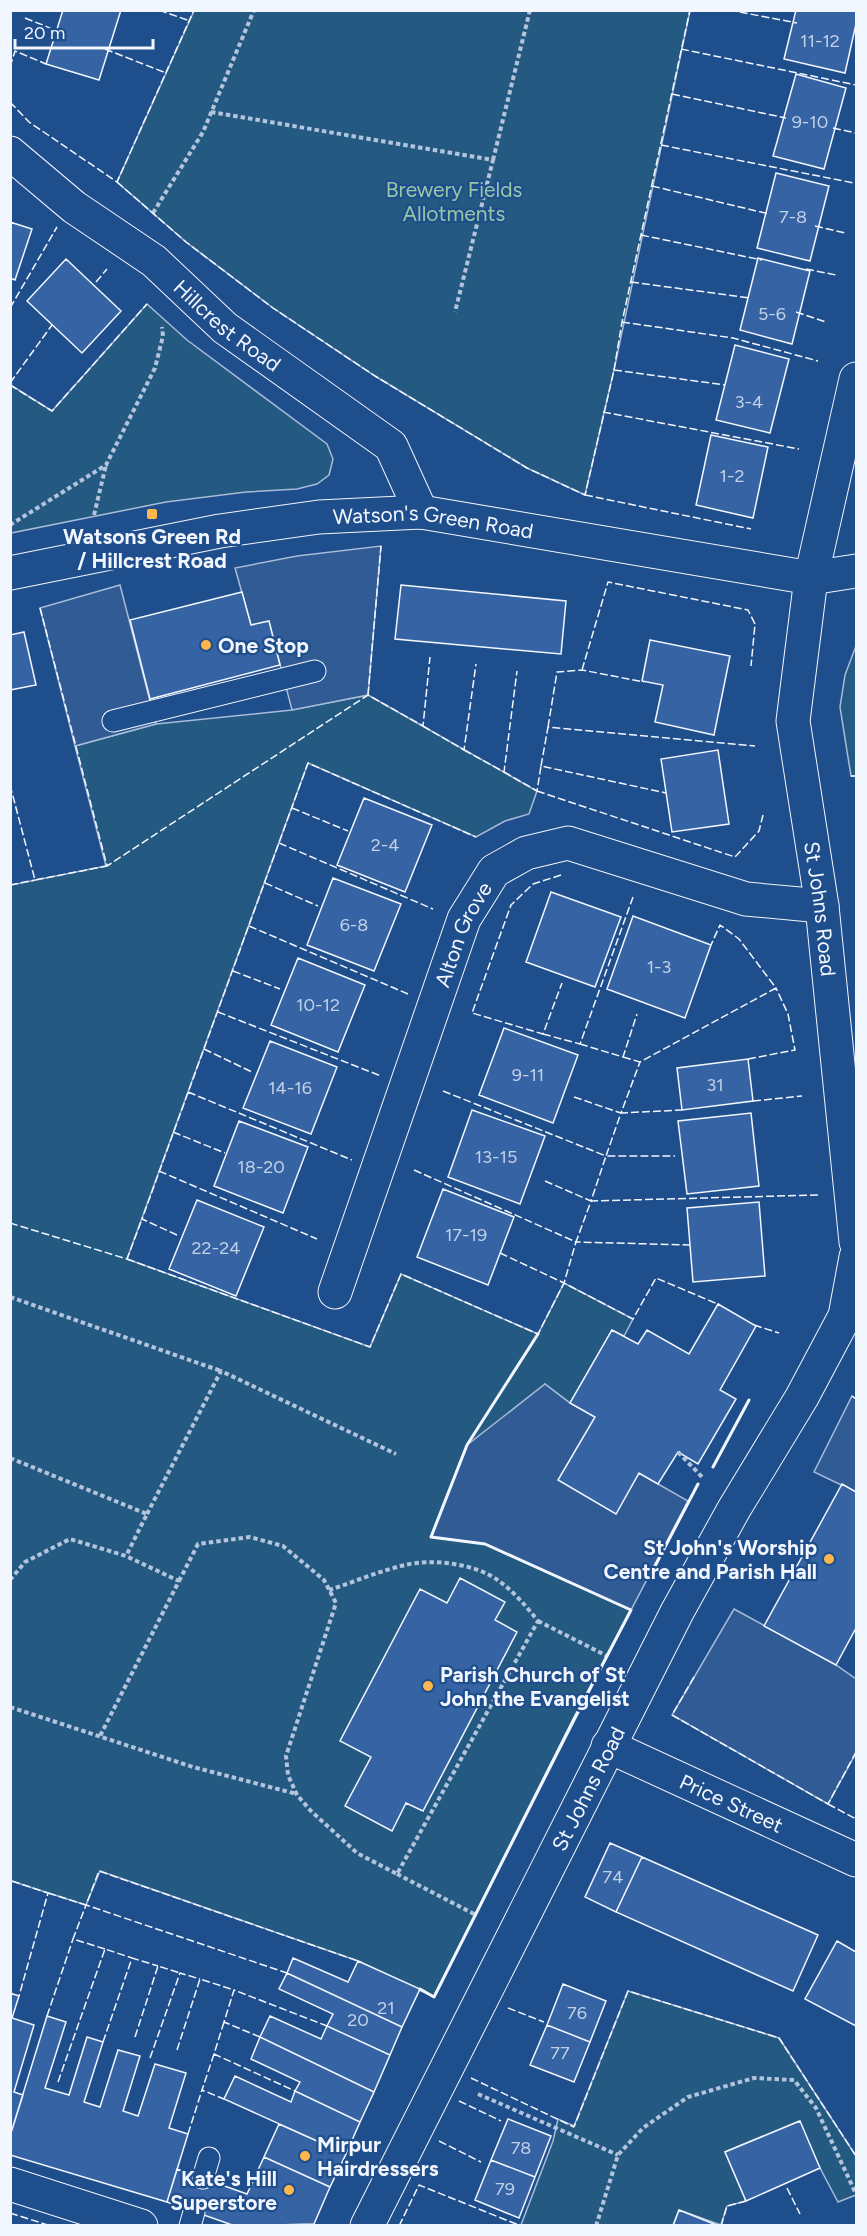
<svg xmlns="http://www.w3.org/2000/svg" width="867" height="2236" viewBox="0 0 867 2236" font-family="Figtree,sans-serif">
<style>
.green{fill:#245a82;stroke:#a8bbd7;stroke-width:1.5}
.parking{fill:#305b95;stroke:#a8bbd7;stroke-width:1.5}
.building{fill:#3563a3;stroke:#f2f6ff;stroke-width:1.5}
.lines{fill:none;stroke-linecap:round;stroke-linejoin:round}
.lane-casing{stroke:#f2f6ff;stroke-width:23}
.street-casing{stroke:#f2f6ff;stroke-width:35}
.secondary-casing{stroke:#f2f6ff;stroke-width:35}
.path{stroke:#b3c4dc;stroke-width:4;stroke-dasharray:4.5 3;stroke-linecap:butt}
.lane{stroke:#1f4e8c;stroke-width:21}
.street{stroke:#1f4e8c;stroke-width:33}
.secondary{stroke:#1f4e8c;stroke-width:33}
.fence{stroke:#f2f6ff;stroke-width:1.5;stroke-dasharray:8 3;stroke-linecap:butt}
.wall{stroke:#f2f6ff;stroke-width:3}
.poi-dot{fill:#ffb74d;stroke:#1f4e8c;stroke-width:2}
.labels{text-anchor:middle;dominant-baseline:central;stroke-width:4.5;stroke-linejoin:round;paint-order:stroke}
.number-label{font-size:18px;fill:#c3d1e8}
.park-label{font-size:21px;fill:#97c8a6;stroke:#1f4e8c}
.street-label{font-size:21px;fill:#f2f6ff;stroke:#1f4e8c}
.poi-label{font-size:21px;font-weight:bold;fill:#f2f6ff;stroke:#1f4e8c;text-anchor:start}
</style>
<rect width="100%" height="100%" fill="#1f4e8c"/>
<path class="green" d="M194,11h496l-76,359 -29,125 -58,-27 -152,-92 -102,-68 -87,-66 -69,-60z
M147,304l40,36 140,104 6,15 -4,16 -12,9 -20,5 -51,3 -80,10 -155,31v-148l41,26z
M856,646v130h-5l-11,-69 5,-32z
M368,695l169,96 -8,23 -24,7 -29,16 -168,-74 -181,496 243,88 31,-73 137,60 26,-51 69,36 -9,17 -12,-6 -42,73 -25,-19 -114,153 54,7 146,66 -197,387 -76,-36 -258,-90 -14,34 -75,-24v-996l95,-19 -31,-120 81,-22 136,-14z
M628,1991l151,47 77,118v39l-18,7 -18,-34 -21,-47 -74,31 21,49 -19,5 -6,19 -42,-15 -6,15h-152l32,-84 5,-22 16,7z"/>
<path class="parking" d="M381,546l-13,149 -76,15 -23,-88 -18,3 -16,-57 62,-12z
M120,585l36,139 -81,22 -35,-138z
M545,1384l25,19 25,14 21,96 23,-40 49,28 -57,109 -146,-66 -54,-7 36,-92z
M852,1396l4,3v93l-42,-20z
M734,1609l102,56 20,14v74l-28,51 -156,-89z"/>
<path class="building" d="M63,10h58l-22,70 -53,-16z
M796,10h60v14l-11,49 -61,-14z
M796,74l50,14 -22,81 -51,-13z
M776,173l53,13 -19,75 -53,-13z
M10,222l22,7 -17,51 -5,-2z
M758,258l52,13 -18,73 -52,-14z
M66,259l55,52 -39,42 -55,-52z
M735,345l54,14 -19,74 -54,-13z
M711,435l57,12 -15,71 -57,-13z
M401,585l165,16 -5,53 -166,-15z
M242,592l9,33 18,-4 11,44 -130,34 -20,-79z
M24,632l12,53 -26,5v-55z
M650,640l80,16 -16,79 -59,-13 8,-37 -21,-4z
M718,750l11,74 -57,8 -11,-73z
M364,798l68,27 -27,67 -68,-27z
M333,878l68,26 -27,67 -67,-26z
M551,892l70,25 -26,70 -69,-25z
M633,916l78,29 -26,73 -78,-29z
M298,958l67,27 -27,67 -67,-27z
M504,1028l74,27 -25,68 -74,-28z
M270,1041l67,26 -26,67 -68,-26z
M748,1059l5,42 -71,9 -5,-42z
M472,1110l73,26 -25,68 -72,-27z
M751,1113l8,73 -72,8 -9,-73z
M239,1121l69,26 -25,66 -69,-27z
M443,1189l71,28 -26,68 -71,-28z
M197,1200l67,27 -28,69 -67,-27z
M759,1202l6,74 -72,6 -6,-74z
M718,1304l38,22 -36,64 16,9 -38,65 -20,-12 -20,32 -19,-11 -23,41 -58,-34 37,-63 -25,-14 42,-73 26,14 9,-14 42,24z
M842,1484l14,8v136l-20,37 -72,-39z
M460,1578l45,24 -10,18 22,12 -94,179 -17,-8 -14,28 -47,-25 26,-49 -31,-16 80,-152 27,14z
M610,1843l32,14 -26,55 -31,-15z
M642,1857l176,78 -25,56 -177,-79z
M837,1941l19,11v74l-51,-27z
M293,1958l55,24 10,-21 62,28 -18,38 -115,-54z
M287,1973l115,54 -12,28 -63,-29 6,-12 -54,-25z
M563,1984l43,17 -16,41 -43,-17z
M10,1993l9,3 -7,22 22,7 -20,67 9,3 -13,41z
M47,2016l19,6 -21,66 24,7 18,-58 16,5 -19,60 16,5 18,-57 22,6 -17,55 15,5 17,-52 31,9 -17,55 19,6 -21,68 -157,-47v-19z
M270,2016l51,23 6,-13 63,29 -16,37 -114,-55z
M547,2025l43,17 -16,40 -44,-17z
M260,2037l114,55 -14,30 -65,-31 5,-9 -49,-23z
M235,2076l56,26 4,-11 65,31 -14,32 -122,-55z
M508,2119l43,17 -16,41 -44,-17z
M800,2121l20,47 -74,33 -21,-49z
M279,2124l67,30 -16,33 -66,-30z
M264,2157l66,30 -16,37 -79,2 -68,-24 10,-33 70,25z
M491,2160l44,17 -16,41 -44,-18z
M679,2210l40,16h-46z"/>
<g class="lines">
<g class="lane-casing">
<path id="lane" d="M113,721l202,-50
M203,2178l6,-20
M190,2226l4,-14"/>
</g>
<g class="street-casing">
<g id="street">
<path id="s1" d="M10,153l64,54 80,54 71,67 166,118 30,66"/>
<path id="s2" d="M856,379l-45,199 -18,143 29,185 34,336"/>
<path id="s3" d="M335,1292l129,-373 30,-48 32,-18 42,-10 178,56 76,7"/>
<path id="s4" d="M608,1746l248,114"/>
<path d="M10,2184l131,42"/>
<path id="s5" d="M367,2226l310,-614 57,-103 68,-112 43,-81 11,-59"/>
</g>
</g>
<g class="secondary-casing">
<g id="secondary">
<path id="s6" d="M10,573l210,-42 99,-14 102,-5 390,66 45,-7"/>
</g>
</g>
<path class="path" d="M211,112l282,48 -38,152
M493,160l37,-150
M153,213l50,-81 51,-122
M94,515l12,-50
M10,525l96,-60 49,-97 8,-32 -1,-9
M10,1297l211,74
M678,1452l26,27
M10,1458l137,56 -21,42
M147,1514l74,-143 175,83
M10,1580l15,-18 45,-23 56,17 53,25 -79,155
M179,1581l19,-37 52,-7 33,9 41,34 12,23 -50,153 2,19 9,20 14,16 46,42 40,21 141,-253c-12,-15 -24,-29 -39,-40 -22,-17 -67,-23 -94,-16 -26,6 -51,17 -76,25
M538,1621l69,35
M10,1707l183,60 104,27
M397,1874l79,41
M478,2094l140,61
M596,2226l22,-71 25,-27 45,-31 66,-19 40,2 22,28 40,86"/>
<use href="#lane" class="lane"/>
<use href="#street" class="street"/>
<use href="#secondary" class="secondary"/>
<path class="fence" d="M159,10l31,11
M729,10l68,13
M25,18l35,14
M105,49l61,24
M681,49l175,36
M10,67l5,-16 31,13
M672,94l114,24
M10,102l19,20 88,60 77,-172
M833,128l23,5
M661,145l193,38
M117,182l69,60 87,66 102,68 152,92 58,27 29,-125 8,-48 68,-312
M652,186l117,28
M815,226l30,7
M641,235l121,25
M806,269l30,6
M96,282l11,-13
M631,282l119,16
M10,308l47,-81
M796,312l30,10
M622,322l111,16 85,23
M614,370l111,15
M10,383l42,-58
M10,385l42,26 95,-107
M603,412l196,37
M585,495l166,34
M40,608l67,258 261,-171 55,31 7,-69
M582,670l26,-88 140,28 7,14 -4,42
M368,695l13,-149
M423,726l41,24 12,-86
M548,727l9,-55 25,-2 62,12
M464,750l40,22 13,-101
M541,766l7,-39 207,19
M504,772l33,19 4,-25 125,27
M851,776h5
M10,785l25,95 72,-14
M537,791l198,66 24,-26 4,-16
M292,808l56,23
M279,843l154,66
M561,875l-28,9 -22,21 -39,108 71,21 19,-51
M265,883l53,23
M10,885l25,-5
M249,926l159,68
M233,971l47,18
M218,1012l163,64
M543,1034l37,10 53,-147
M580,1044l43,13 14,-43
M204,1049l48,23
M623,1057l17,5 136,-74 -37,-49 -19,-14 -9,20
M748,1059l47,-9 -7,-36 -12,-26
M443,1091l163,65 15,-43 61,-3
M188,1092l164,68
M574,1097l47,16 19,-51
M753,1101l49,-5
M173,1132l52,21
M414,1170l162,72 15,-41 227,-6
M159,1171l158,68
M545,1181l46,20 15,-45h69
M10,1223l117,36 15,-40
M177,1235l-35,-16 166,-456 168,74
M500,1253l64,30 12,-41 114,3
M127,1259l243,88 31,-73 137,60 26,-51 69,36 23,-41 64,27
M754,1325l25,8
M852,1396l4,3
M694,1677l-22,38 156,89 28,-52
M828,1804l28,15
M12,1881l36,12 -29,103
M48,1893l38,12 13,-34 262,91
M105,1949l-32,-10 13,-34 201,68
M508,2008l36,14
M47,2016l26,-77
M224,2022l-10,32 81,37
M135,2037l23,-71 22,7
M260,2037l-36,-15 10,-32 93,36
M103,2042l29,-84 26,8
M177,2050l23,-71 34,11
M214,2054l-12,36 22,9
M150,2058l30,-85 20,6
M471,2078l103,49 54,-136 151,47 77,118
M58,2082l47,-133 27,9
M459,2101l42,20
M188,2134l14,-44
M439,2141l42,21
M787,2188l13,26
M10,2213l41,13
M399,2226l20,-41 102,41
M721,2226l6,-20 19,-5"/>
<path class="wall" d="M713,1467l36,-67
M654,1568l44,-84
M420,1989l14,8 139,-276 58,-111 -146,-66 -54,-7 36,-92 71,-111"/>
</g>
<g class="poi-dot">
<rect x="146" y="508" width="12" height="12" rx="3"/>
<circle cx="206" cy="645" r="6"/>
<circle cx="829" cy="1559" r="6"/>
<circle cx="428" cy="1686" r="6"/>
<circle cx="305" cy="2156" r="6"/>
<circle cx="289" cy="2190" r="6"/>
</g>
<g class="labels">
<g class="number-label">
<text x="820" y="41">11-12</text>
<text x="810" y="122">9-10</text>
<text x="793" y="217">7-8</text>
<text x="772" y="314">5-6</text>
<text x="749" y="402">3-4</text>
<text x="732" y="476">1-2</text>
<text x="385" y="845">2-4</text>
<text x="354" y="925">6-8</text>
<text x="659" y="967">1-3</text>
<text x="318" y="1005">10-12</text>
<text x="528" y="1075">9-11</text>
<text x="715" y="1085">31</text>
<text x="290" y="1088">14-16</text>
<text x="496" y="1157">13-15</text>
<text x="261" y="1167">18-20</text>
<text x="466" y="1235">17-19</text>
<text x="216" y="1248">22-24</text>
<text x="613" y="1877">74</text>
<text x="386" y="2008">21</text>
<text x="577" y="2013">76</text>
<text x="358" y="2020">20</text>
<text x="560" y="2053">77</text>
<text x="521" y="2148">78</text>
<text x="505" y="2189">79</text>
</g>
<g class="park-label">
<text x="454" y="189">Brewery Fields<tspan x="454" dy="24">Allotments</tspan></text>
</g>
<g class="street-label">
<text stroke="none"><textPath href="#s1" startOffset="278">Hillcrest Road</textPath></text>
<text stroke="none"><textPath href="#s6" startOffset="429">Watson's Green Road</textPath></text>
<text stroke="none"><textPath href="#s2" startOffset="538">St Johns Road</textPath></text>
<text stroke="none"><textPath href="#s3" startOffset="380">Alton Grove</textPath></text>
<text stroke="none"><textPath href="#s5" startOffset="490">St Johns Road</textPath></text>
<text stroke="none"><textPath href="#s4" startOffset="136">Price Street</textPath></text>
</g>
<g class="poi-label">
<text x="152" y="536" text-anchor="middle">Watsons Green Rd<tspan x="152" dy="24">/ Hillcrest Road</tspan></text>
<text x="218" y="645">One Stop</text>
<text x="817" y="1547" text-anchor="end">St John's Worship<tspan x="817" dy="24">Centre and Parish Hall</tspan></text>
<text x="440" y="1674">Parish Church of St<tspan x="440" dy="24">John the Evangelist</tspan></text>
<text x="317" y="2144">Mirpur<tspan x="317" dy="24">Hairdressers</tspan></text>
<text x="277" y="2178" text-anchor="end">Kate's Hill<tspan x="277" dy="24">Superstore</tspan></text>
</g>
</g>
<rect width="867" height="2236" fill="none" stroke="#f2f6ff" stroke-width="24"/>
<path d="M15 39v9h138v-9" fill="none" stroke="#f2f6ff" stroke-width="3"/>
<text x="24" y="39" font-size="18" fill="#f2f6ff" stroke="#1f4e8c" stroke-width="4.5" paint-order="stroke">20 m</text>
</svg>
